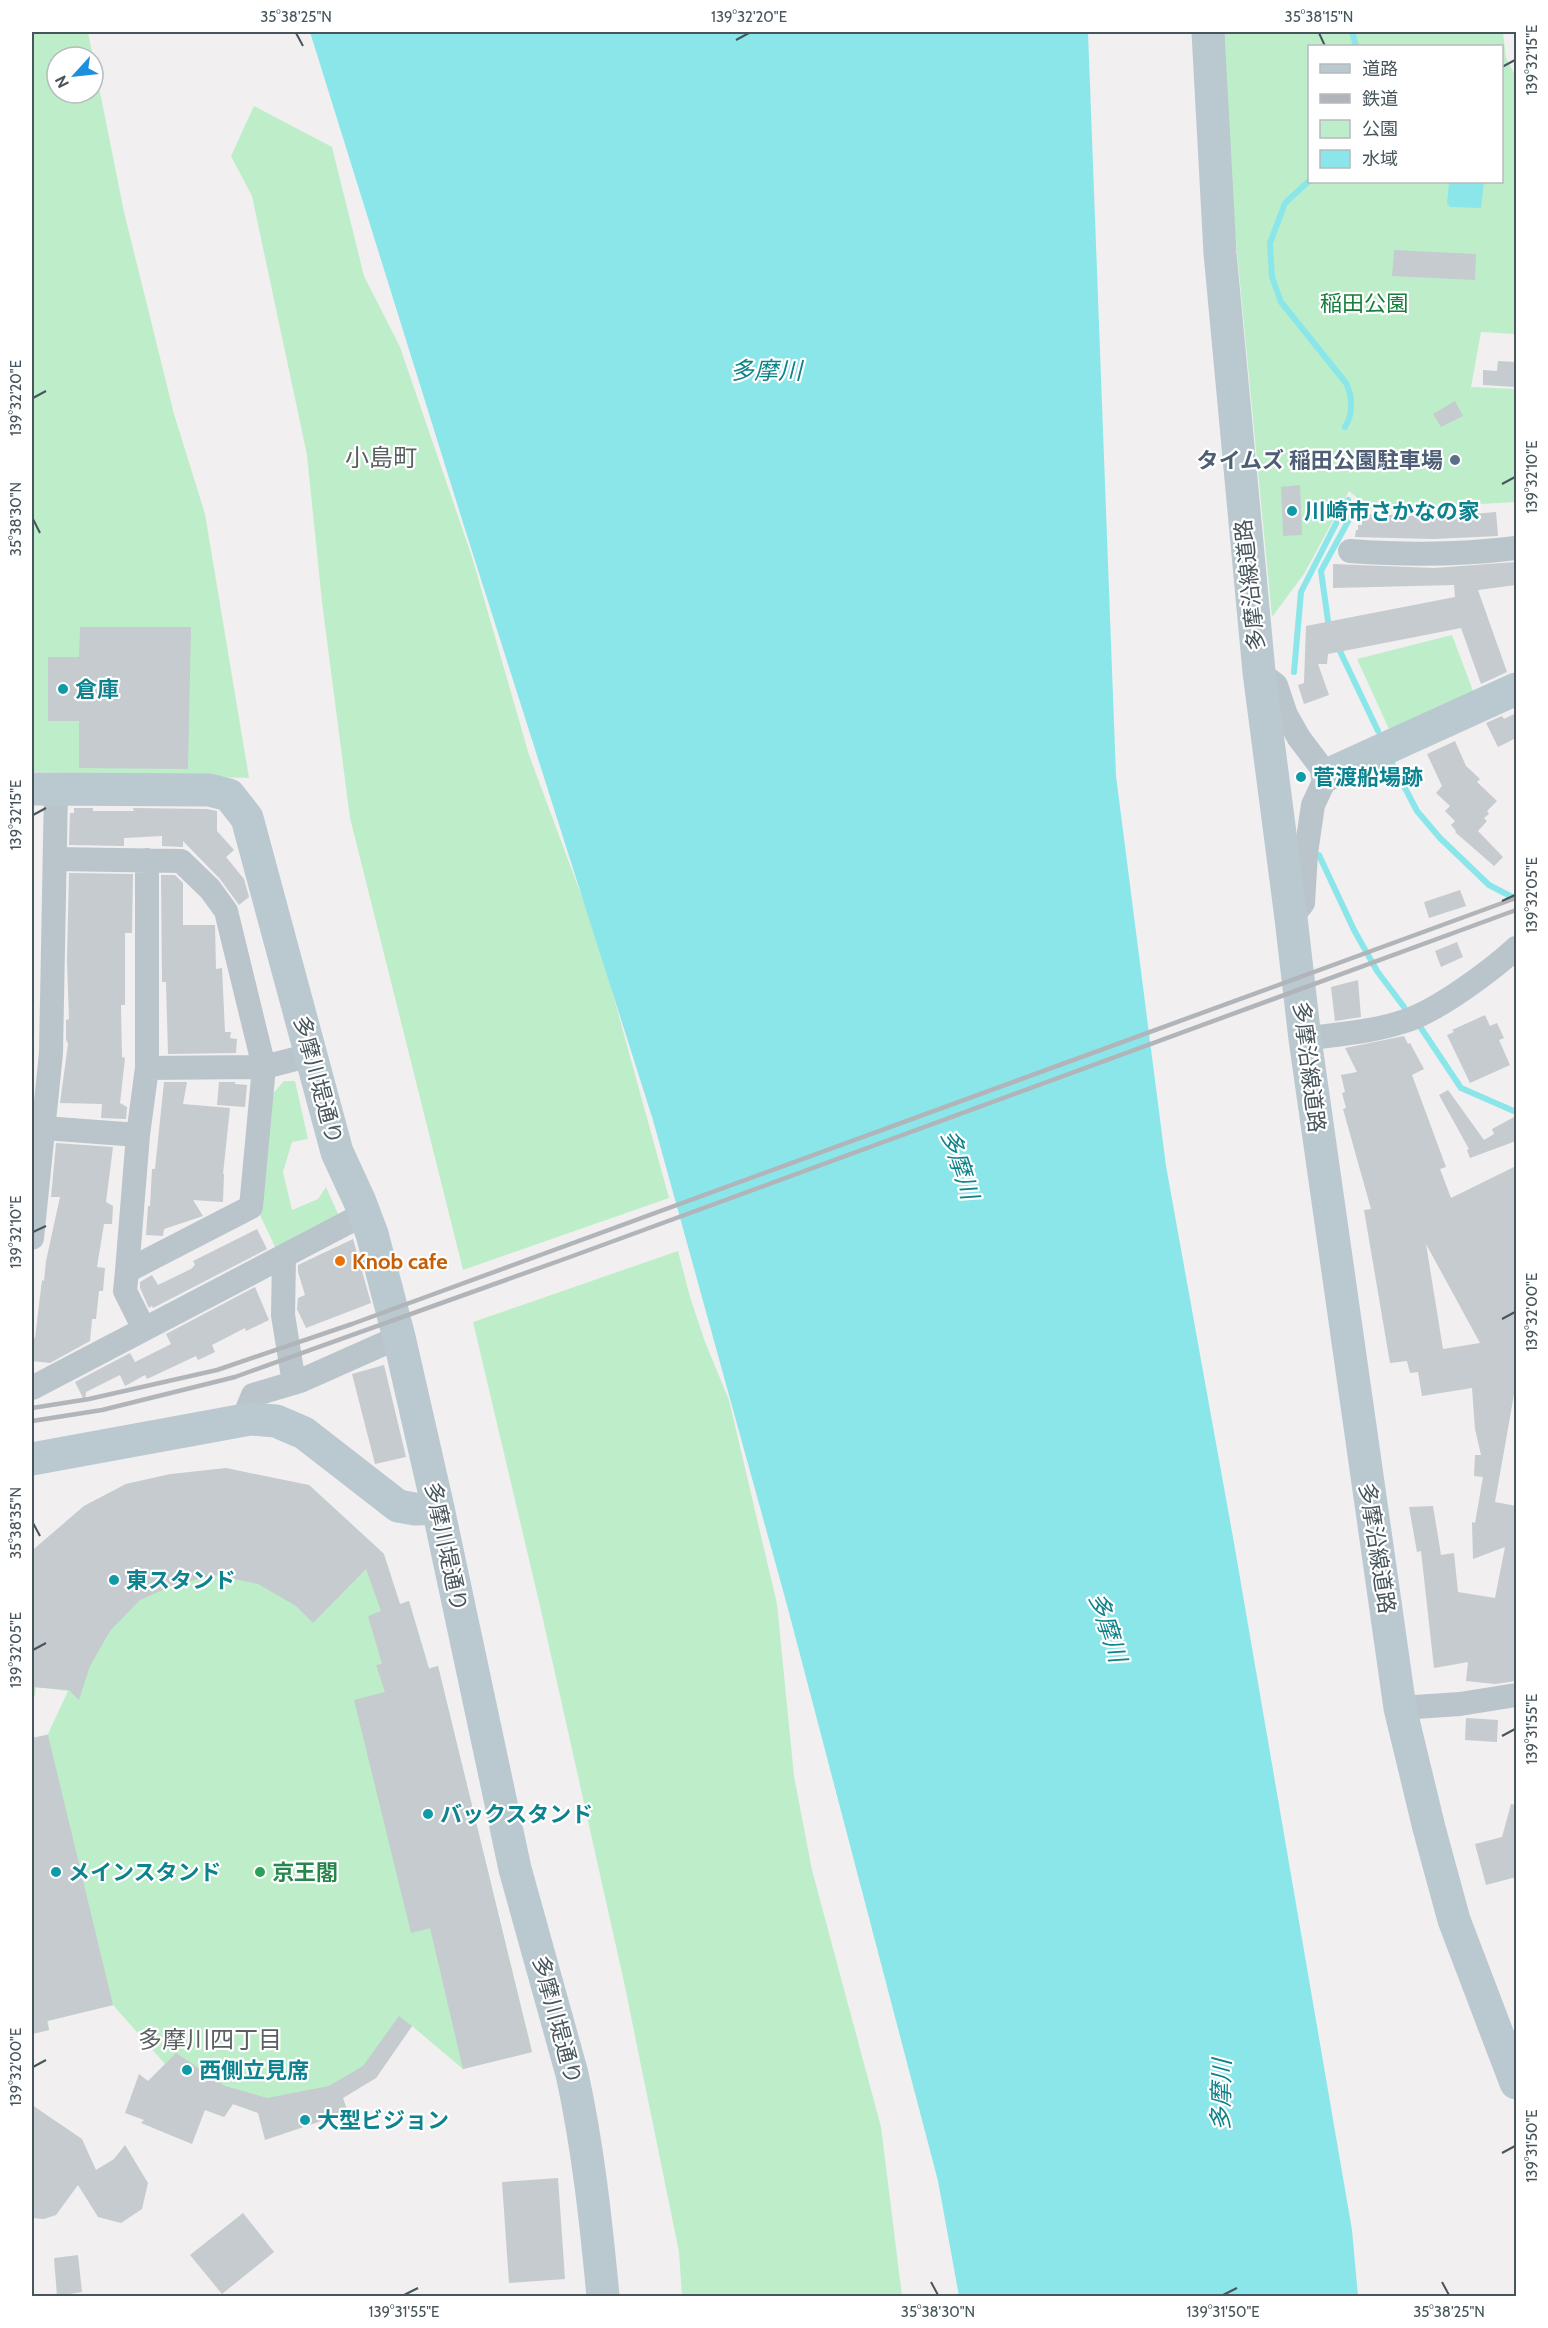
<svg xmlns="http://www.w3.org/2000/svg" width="1548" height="2328" viewBox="0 0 1548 2328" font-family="Cabin,'Noto Sans JP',sans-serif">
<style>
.green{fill:#beeec9;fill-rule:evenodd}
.water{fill:#8be6ea}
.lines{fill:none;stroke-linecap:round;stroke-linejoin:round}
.stream{stroke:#8be6ea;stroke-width:6}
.building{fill:#c5cbce;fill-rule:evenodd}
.street{stroke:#bac5cb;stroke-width:24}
.secondary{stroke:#bac8d0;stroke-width:33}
.rail{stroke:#b1b5b9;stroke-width:4.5}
.ticks{fill:none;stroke:#47555c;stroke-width:2}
.service-dot{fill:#5c6f8a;stroke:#fff;stroke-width:2}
.culture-dot{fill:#0f9aa8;stroke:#fff;stroke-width:2}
.food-dot{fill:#e8710a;stroke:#fff;stroke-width:2}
.leisure-dot{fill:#2e9e5b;stroke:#fff;stroke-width:2}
.labels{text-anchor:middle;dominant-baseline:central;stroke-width:4.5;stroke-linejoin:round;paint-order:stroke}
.park-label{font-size:22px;fill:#187c3b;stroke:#fff}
.service-label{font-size:22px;font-weight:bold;fill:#4e5e75;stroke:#fff;text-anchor:end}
.culture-label{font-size:22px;font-weight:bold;fill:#0d838f;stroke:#fff;text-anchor:start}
.street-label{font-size:22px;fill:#47555c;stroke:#fff}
.food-label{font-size:22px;font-weight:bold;fill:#c56008;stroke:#fff;text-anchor:start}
.leisure-label{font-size:22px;font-weight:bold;fill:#27864d;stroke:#fff;text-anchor:start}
.water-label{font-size:24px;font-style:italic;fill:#0f8389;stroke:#fff}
.neighbourhood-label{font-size:24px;fill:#5b6063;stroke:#fff}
.neatline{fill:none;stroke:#47555c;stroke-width:2}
.ticks-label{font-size:15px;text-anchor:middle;fill:#47555c}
</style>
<rect width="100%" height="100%" fill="#f1efef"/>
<path class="green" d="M32,32h56l36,180 50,202 31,100 44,264 -217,-6zM57,57h36v36h-36z
M1219,32h284l3,26 10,19v257l-35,-2 -10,55 45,2v113l-144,8 -23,-19 -45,83 -32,43 -53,-553zM1310,46h192v136h-192z
M254,106l78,41 32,129 36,71 72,210 57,198 69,185 71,258 -206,72 -113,-452 -28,-216 -15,-147 -55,-259 -21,-40z
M1452,635l21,56 -84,38 -32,-70z
M284,1081h11l13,58 -16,3 -9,30 9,38 26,-11 8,-12 12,27 -60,39 -19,-40 10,-115z
M678,1251l12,46 15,45 24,58 48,204 17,172 18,94 69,257 21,169h-220l-3,-44 -55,-270 -84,-376 -67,-284z
M171,1474l138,11 74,68 17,51 9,-3 20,67 9,-2 94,386 -69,17 -51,-43 -36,52 -114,36 -29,-10 -9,13 -26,-10 -33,-43 -52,-59 -65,16 1,9 -17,4v-296l16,-4 20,-43 -32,-4 -1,9 -3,-1v-142l52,-47 42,-22z"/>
<path class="water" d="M310,32h778l28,744 50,390 68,377 118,687 6,66h-399l-21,-115 -151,-576 -134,-485 -189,-594z
M1449,182h35l-3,26 -31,-1 -3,-4z"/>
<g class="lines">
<path class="stream" d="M1352,32l4,14
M1310,180l-25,23 -15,40 2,34 9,25 65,81c7,14 7,31 -1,44
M1329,628l-8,-57 36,-66
M1337,645l41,86
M1294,672l7,-80 47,-92
M1392,763l25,48 23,27 49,47 27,14
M1319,855l35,75 23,41 27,36
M1419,1025l42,63 55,24"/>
</g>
<path class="building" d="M1394,250l82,4 -1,26 -83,-4z
M1498,361l18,1v25l-33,-2v-15l14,1z
M1455,401l8,15 -22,11 -8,-13z
M1300,485l2,50 -19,1 -2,-49z
M1496,512l2,24 -65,3 -78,-2 1,-7h2v-5h4v-5h4v-6l74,3z
M1515,562l1,23 -38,5 29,82 -26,12 -20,-56 -133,26 -1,10h-9l11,31 -25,9 -6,-19 6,-2 2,-57 149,-29 -1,-12 -121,3v-24l101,4z
M80,627h111l-3,142 -109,-1v-47h-31v-64h31z
M1516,713v25l-18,9 -12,-24 16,-7 2,3z
M1455,741l11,25 14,13 -3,3 20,19 -10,10 2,3 -5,4 3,3 -9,10 25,26 -9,9 -39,-34 1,-1 -5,-6 4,-4 -10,-10 5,-5 -14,-13 6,-7 -15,-32z
M74,808h19v3h41l-1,-3 74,1 10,2v20l17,19 -8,7 18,22 5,18 -10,8 -19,-26 -37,-38v6l-21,-1v-10l-38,2v8l-55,-1 1,-32h4z
M69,873l64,1 -1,59h-7v72h-4l1,52 3,1 -5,45 7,4 -1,12 -25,-1 1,-14 -42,-1 8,-59 -2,-5v-19l3,-1 -2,-59z
M161,875h14l8,8v42h32l1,44 6,-1 3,64h6l-1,6 7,1 -1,14 -68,1 -2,-72h-4z
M1460,890l6,16 -37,12 -5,-16z
M1457,942l6,15 -22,10 -6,-16z
M1358,980l3,37 -26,4 -4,-34z
M1485,1015l5,11 7,-3 7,15 -5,2 11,25 -40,18 -23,-48 7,-3 -2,-2z
M1404,1036l4,8 2,-1 14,26 -12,6 34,92 -6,2 11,29 65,-32v217l-21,119 21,4v175l-21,3 -29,-3 2,-19 -34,6 -13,-117 -4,1 -8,-45 24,-1 8,49 13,-2 4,39 37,6 10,-51 -32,12 -1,-37 3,1 8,-46 -9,-1 1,-21h6l-6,-26 -3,-41 -50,8 -4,-24 -8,1 -3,-12 -17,2 -26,-153 7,-1 -28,-100 3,-1 -4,-15 3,-1 -4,-17 16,-3 -12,-24zM1426,1244l54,99 -37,6z
M164,1082h23l-4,22 47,4 -7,66h1l-1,28 -30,-2 10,16 -39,13 -1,7 -17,-1 2,-29h2l2,-37h3z
M219,1082h16v2l12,1 -2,22 -28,-2z
M1448,1090l36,50 10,-6 -2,-5 24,-13v25l-46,17 -3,-8 2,-1 -30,-54z
M56,1143l57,4 -7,55 7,4 -1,18h-8l-7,43 8,1 -2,23h-4l-3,28h-4l-2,22 -40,22 -18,-2v-23h3l7,-58 2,1 2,-20 14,-64h-9z
M257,1229l10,20 -114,59 -1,-2 -3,2 -9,-20v-6l12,-7 6,10 33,-16 4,-4 -2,-4z
M353,1239l18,64 -65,25 -9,-19 1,-11 7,-3 -7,-23v-7z
M255,1287l14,33 -23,11 -1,-3 -33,17 3,7 -17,8 -2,-4 -49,23 -2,-4 -20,11 -5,-11 -34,17 -1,10 -10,-20 55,-29 5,9 36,-18 -5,-10z
M384,1365l22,92 -31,7 -23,-90z
M226,1468l83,17 75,69 16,50 9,-3 20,68 9,-3 94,386 -69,17 -33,-141 -19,5 -57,-233 31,-8 -9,-27 6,-1 -14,-48 13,-5 -15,-42 -53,54 -17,-17 -38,-22 -43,-9 -41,10 -34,15 -30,31 -20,35 -11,34 -10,-10 -37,-3v-134l3,-5 49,-42 42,-22 45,-10z
M1466,1718l32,2 -1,22 -32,-2z
M48,1735l65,270 -66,16 2,9 -17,4v-296z
M1511,1804l5,1v72l-30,8 -11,-41 27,-7z
M399,2016l13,10 -36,52 -33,20 5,14 -83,28 -7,-27 -25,-9 -9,13 -19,-7 -13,34 -51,-21 3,-3 -19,-7 14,-39 9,7 28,-28 49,33 42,12 62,-12 34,-20z
M32,2105l50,34 14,31 18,-11 11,-14 23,38 -6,26 -21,14 -23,-6 -20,-32 -22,30 -12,4 -12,-1z
M558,2178l7,101 -56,4 -7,-101z
M243,2213l31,39 -52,42 -32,-39z
M78,2255l4,37 -25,4 -3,-38z"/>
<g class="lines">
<path class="street" d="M1350,551c56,4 111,4 166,-3
M1259,672l17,13 10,30 13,23 28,37 -14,30 -7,48 -3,50 -12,15
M147,860v208l117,-1 47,-12
M1305,1039c33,-5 68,-7 100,-18 32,-10 86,-50 111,-73
M44,1128l94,7 -11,136 124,-64 13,-140 -38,-156 -16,-22 -29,-28 -126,-2
M138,1135l9,-67
M32,1238l19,-185 5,-264
M284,1257l-1,58 11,68
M127,1271l-2,20 19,38
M32,1388l332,-174
M250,1419l-2,-12 5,-12 47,-14 99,-44
M1400,1708l60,-4 56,-9"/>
<path class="secondary" d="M1208,32l12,221 39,419 32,246 14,121 95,669 29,120 25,92 62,163
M1327,775l189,-86
M32,789l177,1 20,5 18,23 90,334 23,50 12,32 27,103 39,171 77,361 57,205c16,73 24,148 31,222
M32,1459l218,-40 26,2 28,12 94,73 17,3 23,-1"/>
<path class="rail" d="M32,1408l57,-9 128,-29 135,-46 1164,-426
M32,1421l70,-11 133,-33 335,-120 946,-347"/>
</g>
<path class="ticks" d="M296,33l7,13M1319,33l6,13M736,40l13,-7M1502,67l13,-7M33,398l13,-7M1502,484l13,-7M33,519l7,14M33,815l13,-7M1502,901l13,-6M33,1232l13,-6M1502,1319l13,-7M33,1523l7,13M33,1650l13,-7M1502,1736l13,-7M33,2067l13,-7M1502,2153l13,-7M931,2282l7,13M1442,2282l7,13M404,2295l14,-7M1223,2295l14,-7"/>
<circle class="service-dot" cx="1455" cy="460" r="6"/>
<g class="culture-dot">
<circle cx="1292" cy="511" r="6"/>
<circle cx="63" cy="689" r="6"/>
<circle cx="1301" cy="777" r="6"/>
<circle cx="114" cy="1580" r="6"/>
<circle cx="428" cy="1814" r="6"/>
<circle cx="56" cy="1872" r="6"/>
<circle cx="187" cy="2070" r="6"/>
<circle cx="305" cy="2120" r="6"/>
</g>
<circle class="food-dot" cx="340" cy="1261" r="6"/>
<circle class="leisure-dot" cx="260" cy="1872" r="6"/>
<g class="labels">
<g class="park-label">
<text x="1364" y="303">稲田公園</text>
</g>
<g class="service-label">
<text x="1443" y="460">タイムズ 稲田公園駐車場</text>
</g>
<g class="culture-label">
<text x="1304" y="511">川崎市さかなの家</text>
<text x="75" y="689">倉庫</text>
<text x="1313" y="777">菅渡船場跡</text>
<text x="126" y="1580">東スタンド</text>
<text x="440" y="1814">バックスタンド</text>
<text x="68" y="1872">メインスタンド</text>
<text x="199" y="2070">西側立見席</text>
<text x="317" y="2120">大型ビジョン</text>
</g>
<g class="street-label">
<text transform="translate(1250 585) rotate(-96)">多摩沿線道路</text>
<text transform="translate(1309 1067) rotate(83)">多摩沿線道路</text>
<text transform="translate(318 1080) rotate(75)">多摩川堤通り</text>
<text transform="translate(446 1547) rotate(78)">多摩川堤通り</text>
<text transform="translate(1377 1548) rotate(81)">多摩沿線道路</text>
<text transform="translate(557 2020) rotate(75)">多摩川堤通り</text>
</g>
<g class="food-label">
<text x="352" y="1261">Knob cafe</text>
</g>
<g class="leisure-label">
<text x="272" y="1872">京王閣</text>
</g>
<g class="water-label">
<text x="766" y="370">多摩川</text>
<text transform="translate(960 1164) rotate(72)">多摩川</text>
<text transform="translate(1108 1627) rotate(72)">多摩川</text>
<text transform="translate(1221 2095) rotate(-89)">多摩川</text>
</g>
<g class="neighbourhood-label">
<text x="381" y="457">小島町</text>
<text x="210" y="2039">多摩川四丁目</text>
</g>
</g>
<rect width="1548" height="2328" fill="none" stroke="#ffffff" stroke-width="66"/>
<rect x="1308" y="45" width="195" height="138" fill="#ffffff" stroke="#b5bbbe" stroke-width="1.5"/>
<rect x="1320" y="64" width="30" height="9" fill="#bac8d0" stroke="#b5bbbe" stroke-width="1.5"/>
<text x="1362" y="75" font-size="18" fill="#47555c">道路</text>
<rect x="1320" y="94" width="30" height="9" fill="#b1b5b9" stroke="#b5bbbe" stroke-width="1.5"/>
<text x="1362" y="105" font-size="18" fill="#47555c">鉄道</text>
<rect x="1320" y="120" width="30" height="18" fill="#beeec9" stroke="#b5bbbe" stroke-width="1.5"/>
<text x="1362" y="135" font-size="18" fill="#47555c">公園</text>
<rect x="1320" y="150" width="30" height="18" fill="#8be6ea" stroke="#b5bbbe" stroke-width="1.5"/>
<text x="1362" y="165" font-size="18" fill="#47555c">水域</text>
<g transform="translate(75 75) rotate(243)"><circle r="28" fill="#ffffff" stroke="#b5bbbe" stroke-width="1.5"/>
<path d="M0-4.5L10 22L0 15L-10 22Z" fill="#1c8fde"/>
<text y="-9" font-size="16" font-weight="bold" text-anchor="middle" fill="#47555c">N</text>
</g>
<rect x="33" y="33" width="1482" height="2262" class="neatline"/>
<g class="ticks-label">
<text x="296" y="22">35°38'25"N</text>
<text x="749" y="22">139°32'20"E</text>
<text x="1319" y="22">35°38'15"N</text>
<text transform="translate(1532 60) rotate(-90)" y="5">139°32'15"E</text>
<text transform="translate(16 398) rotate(-90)" y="5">139°32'20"E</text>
<text transform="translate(1532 477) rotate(-90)" y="5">139°32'10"E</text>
<text transform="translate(16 519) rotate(-90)" y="5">35°38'30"N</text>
<text transform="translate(16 815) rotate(-90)" y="5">139°32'15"E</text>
<text transform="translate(1532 895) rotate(-90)" y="5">139°32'05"E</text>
<text transform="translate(16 1232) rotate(-90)" y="5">139°32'10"E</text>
<text transform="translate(1532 1312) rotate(-90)" y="5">139°32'00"E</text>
<text transform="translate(16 1523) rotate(-90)" y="5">35°38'35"N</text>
<text transform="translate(16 1650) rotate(-90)" y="5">139°32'05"E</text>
<text transform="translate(1532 1729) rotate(-90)" y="5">139°31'55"E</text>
<text transform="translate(16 2067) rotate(-90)" y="5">139°32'00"E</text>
<text transform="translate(1532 2146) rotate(-90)" y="5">139°31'50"E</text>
<text x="404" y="2317">139°31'55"E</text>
<text x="938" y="2317">35°38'30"N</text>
<text x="1223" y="2317">139°31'50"E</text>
<text x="1449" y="2317">35°38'25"N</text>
</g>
</svg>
